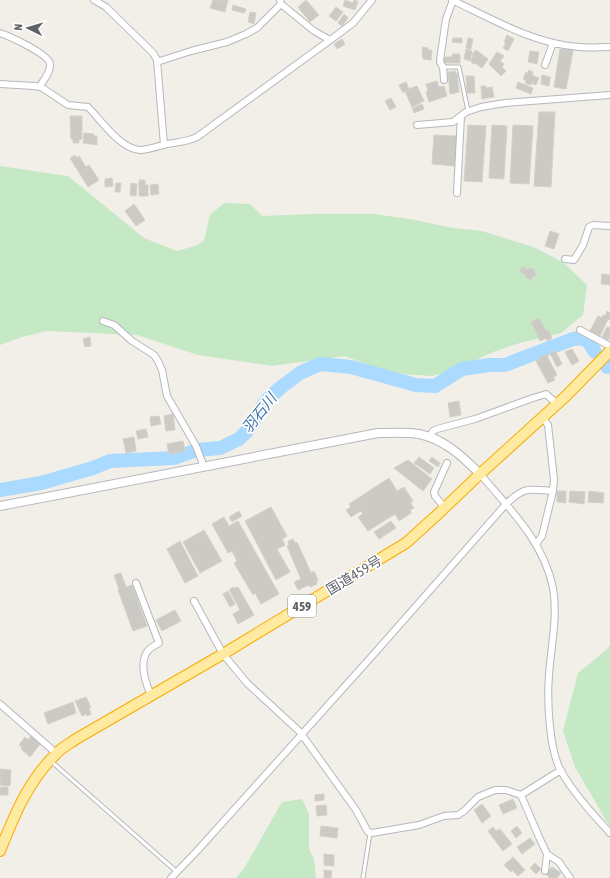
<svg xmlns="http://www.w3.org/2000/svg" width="610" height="878" viewBox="0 0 610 878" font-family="'Asap Condensed','Noto Sans JP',sans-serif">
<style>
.green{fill:#c5e8c5}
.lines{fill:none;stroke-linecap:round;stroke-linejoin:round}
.river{stroke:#aadaff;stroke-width:14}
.building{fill:#cccac5;stroke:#d6d1c6}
.service-casing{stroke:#b5b8bc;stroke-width:5}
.minor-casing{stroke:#b5b8bc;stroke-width:8}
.tertiary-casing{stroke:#b5b8bc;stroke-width:10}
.trunk-casing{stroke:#f9ab00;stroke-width:12}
.service{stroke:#fff;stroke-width:3}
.minor{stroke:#fff;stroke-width:6}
.tertiary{stroke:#fff;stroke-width:8}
.trunk{stroke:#feeaa1;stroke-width:10}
.labels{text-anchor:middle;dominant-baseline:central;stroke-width:3.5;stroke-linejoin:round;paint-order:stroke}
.shield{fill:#fff;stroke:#8f9295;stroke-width:1}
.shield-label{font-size:13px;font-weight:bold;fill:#5f6368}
.street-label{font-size:14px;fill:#5f6368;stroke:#fff}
.water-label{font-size:15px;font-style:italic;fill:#4174aa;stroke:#fff}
</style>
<rect width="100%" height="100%" fill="#f1efe8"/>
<path class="green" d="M0,166l68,10 76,62 33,13 18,-5 9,-5 6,-26 14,-12 26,1 12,12 51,-2h61l41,6 38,8 29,3 54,17 28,15 23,22 -4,30 -22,18 -41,10 -27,9 -44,20 -18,4 -27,-2 -25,-5 -34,-13 -73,10 -74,-11 -61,-20 -91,-4 -24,6 -22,8z
M610,645v182l-35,-60 -12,-36 15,-58 28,-23z
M302,799l7,15v35l5,10 2,19h-80l9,-11 37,-65z"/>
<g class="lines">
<path class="river" d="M607,367l3,-1
M0,490l41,-7 52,-15 17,-7 64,-3 23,-8 23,-2 19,-9 8,-8 19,-30 14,-13 20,-15 20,-9 31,3 65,18 19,1 27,-17 27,-4h16l68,-26c14,-2 15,2 22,13"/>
</g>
<path class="building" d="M213,0h15l-3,12 -15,-4z
M306,0l13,15 -9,7 -12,-15z
M345,0l8,3 1,-3 4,1 -3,9 -12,-4z
M233,5l13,4 -2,4 -12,-3z
M336,7l7,5 -7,9 -7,-5z
M250,12l6,1 -2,11 -6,-2z
M344,14l4,4 -6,8 -4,-3z
M507,35l7,4 -6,12 -5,-3 3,-5 -2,-1z
M453,38h9v5l-10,-1z
M468,38l5,1 -2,10 -5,-1z
M342,39l3,5 -8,5 -3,-5z
M422,47l6,1v2h4l-1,10 -8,-1z
M466,49l6,2 -2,10 -6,-2z
M560,49l13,2 -7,38 -12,-2z
M476,50l12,9 -6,9 -7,-5 -2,1 -2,-2 2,-9z
M530,51l9,1 -2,12 -9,-2z
M497,52l7,4 -4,5 4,3 -2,3 4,4 -5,5 -12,-12z
M452,54h8v9h-16v-6h8z
M529,70l4,2 -1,3 7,3 -3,7 -5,-2v2l-6,-2 1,-2 -3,-2 3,-7 2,1z
M455,71l1,2h1l2,19 -9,2 -2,-22z
M542,75l8,2 -1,9 -8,-2z
M466,76h8l1,17h-8z
M437,81l2,6 5,-1 3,10 -18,6 -3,-10 2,-1 -2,-7z
M406,82l3,7 8,-3 7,15 -12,6 -7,-16 -2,2 -4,-8z
M518,82l15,6 -2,6 -15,-6z
M481,86h5v2l6,-1 2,10 -12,2z
M391,98l5,9 -6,3 -5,-9z
M422,104l2,5 -10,4 -2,-5z
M539,112h16l-4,75 -17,-1z
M70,116h12v23l-3,1v3h-6v-4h-2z
M468,125l18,1 -4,56 -18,-1z
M492,125l15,1 -3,53 -15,-1z
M513,125l20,1 -4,58 -19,-1z
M84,133l10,1v2h3v9l-14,-2z
M434,135l23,1 -2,30 -23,-2z
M75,155l2,3 2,-2 7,11 3,-2 10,15 -11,7 -18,-29z
M112,178l1,8 -8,1v-8z
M139,180h6v5h3v11h-9z
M116,183h5l-1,9h-5z
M131,183l6,1 -1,12 -6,-1z
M158,184l1,10 -8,1 -1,-10z
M134,204l11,16 -9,6 -11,-15z
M550,231l9,3 -5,15 -9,-3z
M522,267l6,3 1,-2 6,2 -1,2 2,1 -2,4h-2l-1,3 -6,-3 1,-2 -6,-3z
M602,274l8,1v10l-9,-1z
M607,311l3,2v7l-2,-1 -8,17 -10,-5 8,-15 4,2 1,-3 2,1z
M539,318l7,13 2,-1 4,8 -5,3 -1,-3 -6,3 -9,-19z
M607,327l3,1 -1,12 -7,-3z
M90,337l1,9 -6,1 -2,-8z
M572,349l7,12 -7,4 -7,-13z
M555,350l7,14 -5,3 -7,-14z
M546,354l11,21 -4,2 2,3 -7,3 -12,-22 4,-2v-1z
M459,401l2,14 -11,2 -2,-14z
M173,414l2,16 -9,1 -2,-15z
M159,416l2,8 -10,2 -1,-9z
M146,429l2,8 -10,2 -2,-8z
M134,437l2,14 -10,2 -3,-14z
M183,441l2,10 -16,3 -2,-10z
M419,457l15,11 -4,6 -16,-11z
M432,457l8,6 -2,4 -9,-6z
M408,460l24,19 -9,12 -29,-23z
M389,478l8,13 7,-4 9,14 -3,2 4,5 -4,2 1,3 -12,8 -4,-7 -27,17 -10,-14 5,-3 -2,-3 -10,6 -5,-7 5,-3 -2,-3z
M557,491h9v12l-9,-1z
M570,491l15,1 -1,12 -15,-2z
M589,491l15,2 -1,10 -15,-1z
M271,507l16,29 -5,3 3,6 -8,4 13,23 -14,8 -31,-59z
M239,511l3,5 -10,6 -3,-5z
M224,517l5,9 9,-5 41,73 -18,10 -6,-11 -2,2 -19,-32 3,-2 -5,-10 -4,2 -16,-29z
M391,521l5,7 -17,11 -5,-7z
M204,530l18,31 -22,12 -17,-31z
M293,539l2,4 2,-1 14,31 3,-2 4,9 -2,1 1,3 -7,3 -1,-2 -11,5 -4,-8 7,-3 -14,-33 2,-1 -1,-4z
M180,541l18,35 -13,7 -18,-34z
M121,573l5,14 6,-2 15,41 -14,5 -15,-41 1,-1 -5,-14z
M234,587l1,1 3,-1 16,28 -16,9 -5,-10 7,-4 -10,-19v-2z
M228,591l7,13 -5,3 -7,-13z
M175,610l6,11 -19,10 -6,-11z
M86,697l5,10 -2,1 2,6 -4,2 -1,-2 -4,2 -7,-15z
M73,702l3,11 -28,11 -4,-11z
M31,736l10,7 -11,14 -9,-8 1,-2 -3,-2 6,-8 3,3z
M0,769l11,1 -1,16 -10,-1z
M0,787h8v8h-8z
M324,794v6l-9,1v-6z
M513,799l4,9 -14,6 -4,-9z
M482,804l9,12 -9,7 -8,-13z
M326,805l1,10 -10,1 -1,-10z
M321,826l17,2 -1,10 -17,-2z
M517,826l5,7 -6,5 -5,-7z
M493,827l3,4 4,-2 12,15 -9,7 -15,-20z
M530,838l5,6 -13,10 -5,-7z
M324,854l10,1v11l-10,-1z
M513,857l12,13 -7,6 -6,-6 -1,2 -7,-7z
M535,863l6,6 -5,5 -6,-6z
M552,867l9,6 -4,5h-9l1,-2 -3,-2z
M324,870l8,1 -1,7h-7z"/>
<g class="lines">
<g class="service-casing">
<path id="service" d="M443,67h16l9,44
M52,762l125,110
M363,878l7,-45"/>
</g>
<g class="minor-casing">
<path id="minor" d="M94,0l12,7 47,46 4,7 7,85
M280,0l1,4 33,27 16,9
M452,0c40,19 82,44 127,47 10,1 21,0 31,0
M0,33c9,3 49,21 50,31 1,8 -7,17 -11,23
M157,62l34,-11 36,-9 19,-8 11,-6 24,-24
M545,65l8,-22
M444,80l-1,-13 -3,-5 1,-9 5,-34 7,-19
M0,84l34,2 7,1 27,18 20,2c13,13 32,42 52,43 9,0 18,-4 27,-6 11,-2 20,-2 30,-7l140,-102 16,-12 19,-23
M417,125l36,-3 13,-10 15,-5 24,-4 105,-8
M457,193l4,-77
M565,259l9,1 9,-15 6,-18 4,-2 17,1
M103,321l11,4 18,16 22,14 4,6 4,9 5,26 29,50 8,21
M580,330l30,16
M429,438l4,-7 4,-2 38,-10 58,-21 13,-4 11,10
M480,474c29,34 64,68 73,114 5,29 -2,58 -4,87 -2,25 0,75 12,96 13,23 32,43 49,62
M445,508l-10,-12 -1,-4 13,-29
M537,543l5,-7 11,-45 1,-12 -6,-54 -6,-8
M136,583l23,60c-4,2 -9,5 -12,9 -8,13 -1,32 4,43
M194,601l29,53 24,29 53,49 56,78 12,22 4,1 47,-8 25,-9 14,-1 6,-4 14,-14 17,-7h11l15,5 40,-25
M0,704l56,49
M521,795l18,42 8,17 12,8 11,16
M545,871l2,-17
M171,878l26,-27 176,-196 133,-151c19,-18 22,-15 47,-13"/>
</g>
<g class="tertiary-casing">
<path id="tertiary" d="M0,506l378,-73c13,0 28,-1 41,1 25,5 43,22 61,40"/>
</g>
<g class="trunk-casing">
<path id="trunk" d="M0,851c14,-35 28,-70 56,-97 5,-6 13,-10 20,-15l147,-85 183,-111 32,-29 42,-40 86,-78 44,-45"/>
</g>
<use href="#service" class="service"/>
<use href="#minor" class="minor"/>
<use href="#tertiary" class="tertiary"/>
<use href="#trunk" class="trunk"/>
</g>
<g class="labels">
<rect class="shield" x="288" y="595" width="28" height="22" rx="3"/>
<g class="shield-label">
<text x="302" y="606">459</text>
</g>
<g class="street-label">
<text transform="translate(354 575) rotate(-31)">国道459号</text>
</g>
<g class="water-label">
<text transform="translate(259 413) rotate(-52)">羽石川</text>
</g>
</g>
<g transform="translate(28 28) rotate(275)" stroke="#ffffff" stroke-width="3" paint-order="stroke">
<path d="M0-3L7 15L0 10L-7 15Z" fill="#5f6368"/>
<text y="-6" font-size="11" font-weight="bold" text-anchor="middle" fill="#5f6368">N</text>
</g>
</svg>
